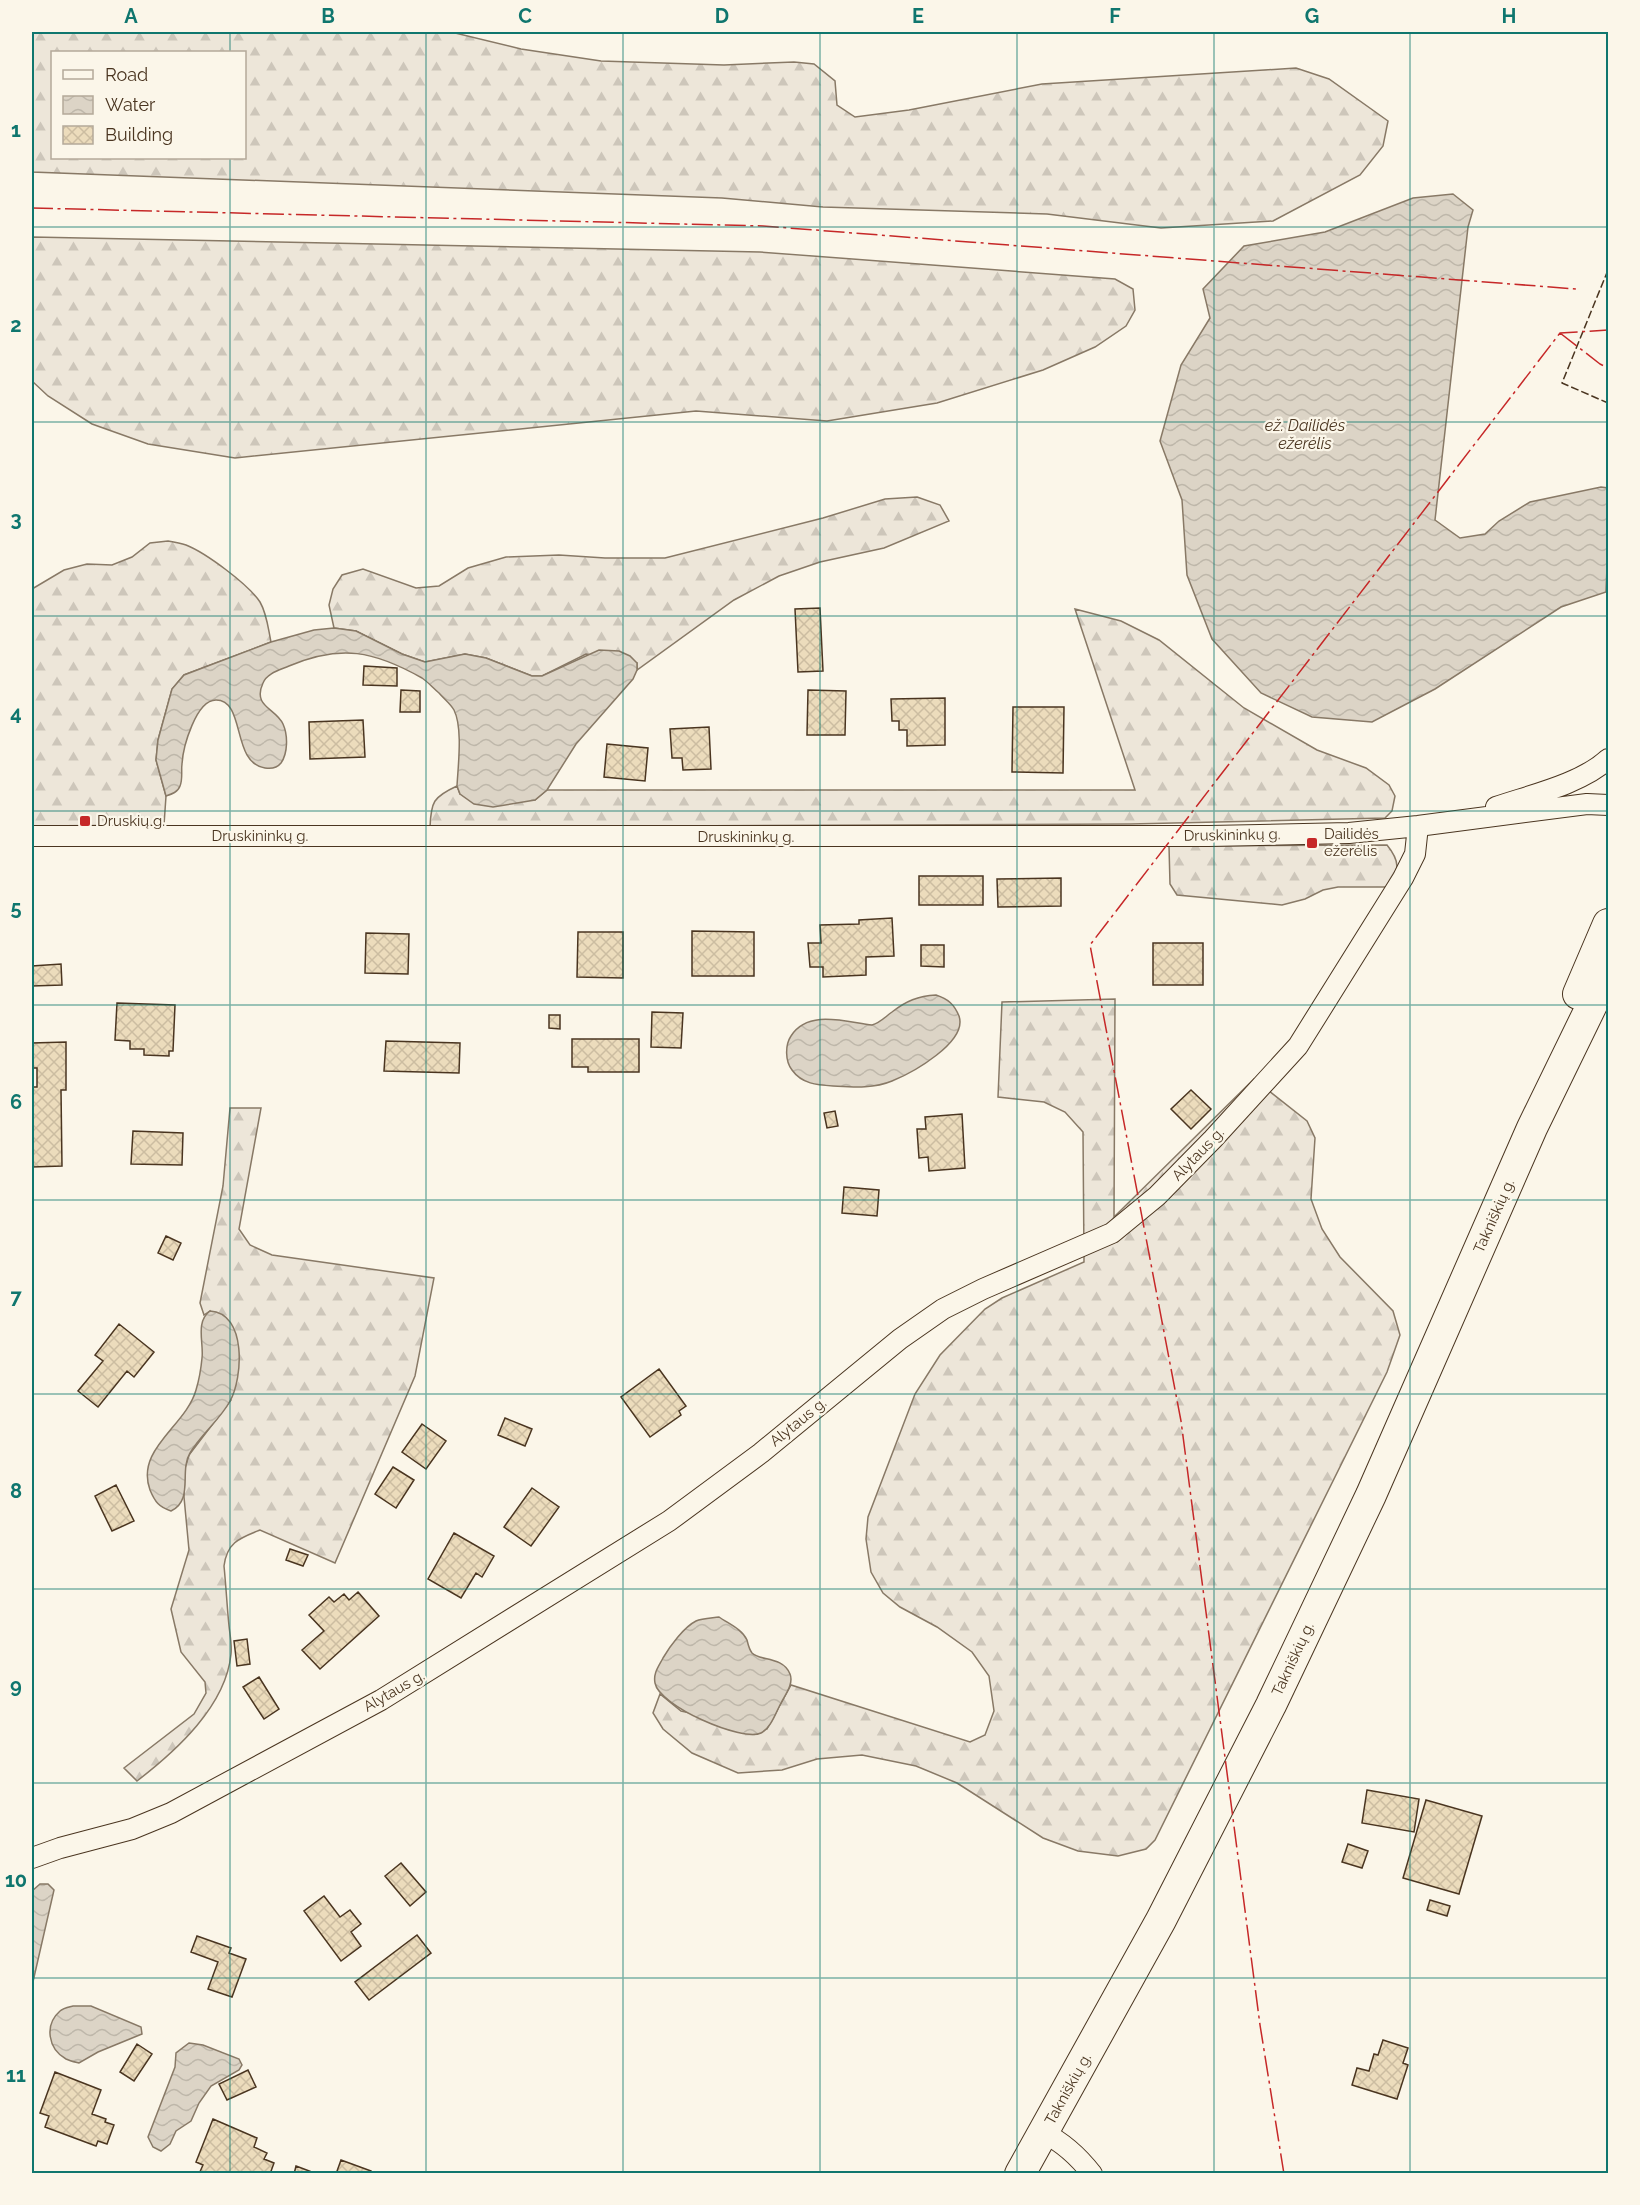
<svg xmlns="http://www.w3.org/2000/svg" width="1640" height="2205" viewBox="0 0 1640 2205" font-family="Raleway,sans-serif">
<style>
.forest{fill:url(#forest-firs);stroke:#887966;stroke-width:1.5;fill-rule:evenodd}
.water{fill:url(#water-waves);stroke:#887966;stroke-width:1.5}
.building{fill:url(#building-cross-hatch);stroke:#4a3520;stroke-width:1.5}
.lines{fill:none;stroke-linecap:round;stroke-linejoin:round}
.minor-casing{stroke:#4a3520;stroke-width:22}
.primary-casing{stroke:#4a3520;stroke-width:32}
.minor{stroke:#fbf6e9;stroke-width:20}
.primary{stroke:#fbf6e9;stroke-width:30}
.fence{stroke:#4a3520;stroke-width:1.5;stroke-dasharray:8 3;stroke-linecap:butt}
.power{stroke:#c62828;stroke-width:1.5;stroke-dasharray:21 4.5 3 4.5;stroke-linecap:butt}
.grid{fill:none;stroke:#0f766e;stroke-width:1.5;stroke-opacity:0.55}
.poi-dot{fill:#c62828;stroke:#fbf6e9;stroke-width:2}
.labels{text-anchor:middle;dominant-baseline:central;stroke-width:4.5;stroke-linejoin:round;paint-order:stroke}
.poi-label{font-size:15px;fill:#4a3520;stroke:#fbf6e9;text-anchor:start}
.street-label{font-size:15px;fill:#4a3520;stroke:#fbf6e9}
.water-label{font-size:16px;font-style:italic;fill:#4a3520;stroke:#fbf6e9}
.neatline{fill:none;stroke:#0f766e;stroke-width:2}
.grid-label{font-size:20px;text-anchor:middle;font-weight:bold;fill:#0f766e}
</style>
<defs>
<pattern id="forest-firs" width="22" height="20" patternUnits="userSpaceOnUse" patternTransform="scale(1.5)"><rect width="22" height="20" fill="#ede6d9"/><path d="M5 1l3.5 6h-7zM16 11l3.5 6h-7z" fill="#cdc6ba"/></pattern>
<pattern id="water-waves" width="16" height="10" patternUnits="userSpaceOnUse" patternTransform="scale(1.5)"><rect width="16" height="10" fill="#dcd4c6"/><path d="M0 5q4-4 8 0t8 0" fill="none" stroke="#beb7aa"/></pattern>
<pattern id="building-cross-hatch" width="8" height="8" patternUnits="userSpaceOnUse" patternTransform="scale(1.5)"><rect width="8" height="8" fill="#ecdcbc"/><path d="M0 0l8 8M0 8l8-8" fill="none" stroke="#ccbda1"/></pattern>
</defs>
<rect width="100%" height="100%" fill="#fbf6e9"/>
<path class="forest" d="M32,32h419l70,17 80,12 123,4 70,-3 20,2 21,17 2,24 18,12 54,-7 133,-26 254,-16 33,11 59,42 -5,25 -23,29 -87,46 -112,7 -114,-14 -224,-7 -101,-9 -690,-26zM244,52v106h-192v-106z
M32,237l728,15 355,27 18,10 2,21 -9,16 -31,21 -52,23 -106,33 -110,18 -131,-10 -461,47 -87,-14 -56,-20 -44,-28 -16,-15z
M917,497l23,8 9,16 -65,27 -64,14 -41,14 -45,24 -97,70v-7l-51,-9 -44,22h-10l-46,-18 -21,-4 -40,8 -23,-8 -46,-23 -22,-3 -5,-23 4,-16 9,-14 21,-6 53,19 23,-2 29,-18 38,-11 53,-2 46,3h60l158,-40 62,-19z
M168,541c6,1 12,2 18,4 20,8 62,39 74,57 7,12 8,26 11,40l-87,33 -12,14 -14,51 -2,20 10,36 -2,29 -132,1v-237l32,-19 23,-6 25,1 20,-8 18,-14z
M1075,609l46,12 38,19 85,68 73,42 49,18 23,17 6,11 -3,15 -7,7 -255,6 -700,3c1,-25 3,-30 27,-41l3,8 75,6 12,-10h588z
M1387,845c13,16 13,25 1,42h-50l-15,3 -18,9 -23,6 -105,-10 -7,-11 -1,-38z
M1115,999l-1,218 140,-138 53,42 8,17 -4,61 11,30 18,28 53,54 7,24 -13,37 -232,468 -9,9 -28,7 -40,-5 -35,-13 -86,-55 -41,-17 -54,-11 -45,4 -35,11 -44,3 -46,-20 -29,-24 -10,-16 7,-19 21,17 86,18 24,-44 179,57 15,-7 9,-24 -5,-35 -17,-24 -35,-25 -37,-20 -17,-14 -12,-21 -5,-33 2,-22 47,-123 25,-39 45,-46 17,-11 82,-36 -1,-130 -18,-20 -21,-10 -46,-5 4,-95z
M230,1108h31l-22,121 11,16 22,10 162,23 -19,98 -80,187 -75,-33c-20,8 -33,12 -36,36 2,20 3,40 5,60 1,9 3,19 2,28 -5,52 -55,97 -94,127l-13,-13 70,-54 12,-21 -1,-11 -24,-30 -10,-43 18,-59 -5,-53 1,-29 4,-13 42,-55 -21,-89 -6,4 -4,-12 23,-117z"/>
<path class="water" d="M1453,194l20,16 -5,17 -33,293 25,18 25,-4 14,-13 31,-19 71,-15 7,1v76l-1,3 -1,25 -45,15 -126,82 -63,33 -60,-5 -51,-24 -49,-54 -25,-64 -5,-75 -22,-59 21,-76 29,-47 -7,-29 41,-43 81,-14 88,-34z
M334,628l22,3 46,23 23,8 40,-8 21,4 46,18h10l57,-26 20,1 11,5 7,7v7l-4,9 -57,65 -29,46 -12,10 -42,7 -19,-3 -14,-10 -3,-8c1,-20 6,-58 -3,-76 -4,-7 -10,-11 -15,-17 -6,-5 -11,-11 -17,-15 -48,-27 -81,-34 -133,-12 -9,4 -22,7 -26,17 -11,24 13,25 20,41 5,11 5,29 -2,39 -4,5 -10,6 -16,5 -34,-5 -19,-68 -49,-68 -20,0 -33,47 -34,64 -1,7 1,15 -2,22 -2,6 -8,8 -14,10l-10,-36 2,-20 14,-51 12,-14 87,-33 43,-12z
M936,995c12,4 18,9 23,21 9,26 -47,57 -67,65 -19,8 -40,6 -59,5 -16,-1 -31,-2 -41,-16 -7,-9 -7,-25 -1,-34 17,-27 55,-14 81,-11 8,-2 13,-8 20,-13 14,-11 26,-16 44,-17z
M210,1311c37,2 33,67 20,90 -10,19 -29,33 -40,52 -11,18 4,47 -19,58 -12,-4 -16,-9 -21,-21 -15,-41 36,-64 46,-100 3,-10 5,-21 6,-32 2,-15 -7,-36 8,-47z
M719,1617c10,7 23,12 28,23 1,4 2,9 5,13 7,8 31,3 38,21 4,10 -5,21 -9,29 -5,9 -10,25 -20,30 -19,9 -102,-27 -106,-50 -2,-10 4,-17 8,-25 7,-12 21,-31 33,-37 6,-3 16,-3 23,-4z
M40,1884h8l6,6 -22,96v-95z
M73,2006h18l50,21 1,7 -44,18 -19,11c-4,-1 -9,-2 -13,-4 -18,-10 -22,-34 -6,-48 3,-3 9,-4 13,-5z
M189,2043l14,2 36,14 3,6 -3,5 -28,16 -12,17 -8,18 -15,10 -6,13 -9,7 -8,-4 -5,-10 27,-70 1,-14z"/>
<path class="building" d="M820,608l3,63 -25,1 -3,-63z
M364,666l33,2v18l-34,-1z
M401,690l19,1v21h-20z
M808,690l38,1 -1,44h-38z
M945,698v47l-38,1v-16h-8v-9h-7l-1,-22z
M1013,707h51l-1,66 -51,-1z
M363,720l2,37 -55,2 -1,-37z
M709,727l2,42 -28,1 -1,-12h-10l-2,-29z
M607,744l41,4 -3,33 -41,-4z
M919,876h64v29h-64z
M1061,878v28l-63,1 -1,-28z
M892,918l2,38 -28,1v18l-43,2v-10h-13l-2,-24h13l-1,-18 39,-1v-4z
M692,931l62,1v44h-62z
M578,932h45v46l-46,-1z
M366,933l43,1 -1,40 -43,-1z
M1153,943h50v42h-50z
M921,945h23v22l-23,-1z
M61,964l1,21 -30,1v-20z
M117,1003l58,2 -2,46h-4v5l-25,-1v-6h-14v-8l-15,-1z
M652,1012l31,1 -2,35 -30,-1z
M549,1015h11v14l-11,-1z
M572,1039h67v33h-51v-5h-16z
M386,1041l74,2 -1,30 -75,-2z
M66,1042v48h-5l1,76 -30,1v-80h5v-19h-5v-25z
M1191,1090l20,19 -20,20 -20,-20z
M835,1111l3,15 -11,2 -3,-15z
M962,1114l3,54 -36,3 -1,-14 -9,1 -2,-29h9l-1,-12z
M133,1131l50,2 -1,32 -51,-1z
M844,1187l35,3 -2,26 -35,-3z
M166,1236l15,7 -8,17 -15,-7z
M119,1324l35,28 -20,25 -7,-6 -29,36 -20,-16 25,-30 -8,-6z
M659,1369l27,37 -7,5 2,4 -31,22 -29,-40z
M505,1418l27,11 -7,17 -27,-11z
M422,1424l24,17 -20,28 -24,-17z
M393,1467l21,13 -18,28 -21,-14z
M116,1485l18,36 -22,10 -17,-35z
M532,1488l27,19 -28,39 -27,-19z
M454,1533l40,23 -12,21 -6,-4 -15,25 -33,-19z
M290,1549l18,6 -5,11 -17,-6z
M358,1592l21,24 -59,53 -18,-19 22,-19 -15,-16 20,-18 5,5 10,-8 5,6z
M247,1639l3,25 -13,2 -3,-25z
M259,1677l20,32 -15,10 -21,-32z
M1367,1790l52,9 -5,33 -52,-9z
M1426,1800l56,16 -23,78 -56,-16z
M1348,1844l20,7 -6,17 -20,-6z
M401,1863l25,29 -16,14 -25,-30z
M324,1896l16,21 10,-7 11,14 -10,8 10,14 -20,15 -37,-50z
M1430,1900l20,6 -3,10 -20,-6z
M417,1935l14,18 -62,47 -14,-18z
M197,1936l34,12 -2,5 17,6 -14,38 -24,-8 10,-27 -27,-10z
M1383,2040l25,8 -5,15 5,2 -11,34 -45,-14 5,-17 12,3 5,-17 4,1z
M137,2044l15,10 -18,27 -14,-9z
M248,2070l8,17 -29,13 -8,-16z
M55,2072l46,18 -9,24 14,5 -1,3 9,3 -7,19 -9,-3 -2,5 -51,-19 4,-11 -9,-3z
M213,2119l44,19 -3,9 13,6 -3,6 10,4 -4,11h-71l4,-9 -7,-3z
M341,2160l30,11 -1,3h-34z
M296,2166l16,6v2h-18z"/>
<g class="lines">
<g class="minor-casing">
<path id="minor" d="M1496,807c35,-12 85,-23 112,-48
M32,836h1177l140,-3 69,-7 169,-22 21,1
M32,1858l28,-10 72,-19 39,-16 210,-113 288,-179 92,-68 139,-114 43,-30 40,-20 129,-56 45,-37 56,-57 85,-93 105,-168 12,-24 3,-28
M1044,2133c20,10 34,23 48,41"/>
</g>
<g class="primary-casing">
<path id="primary" d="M1578,994l30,-70
M1020,2174l141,-254 110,-215 100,-210 161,-367 76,-156"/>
</g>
<use href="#minor" class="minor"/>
<use href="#primary" class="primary"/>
<path class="fence" d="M1608,270l-46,113 46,20"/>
<path class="power" d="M32,208l731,18 813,63
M1560,333l40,31 8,4
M1284,2174l-24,-149 -79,-604 -91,-476 470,-612 48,-3"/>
</g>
<path class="grid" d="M230,32v20M426,32v2142M623,32v2142M820,32v2142M1017,32v2142M1214,32v2142M1410,32v2142M230,158v2016M32,227h1576M32,422h1576M32,616h1576M32,811h1576M32,1005h1576M32,1200h1576M32,1394h1576M32,1589h1576M32,1783h1576M32,1978h1576"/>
<g class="poi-dot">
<rect x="79" y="815" width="12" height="12" rx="3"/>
<rect x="1306" y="837" width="12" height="12" rx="3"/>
</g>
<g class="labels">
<g class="poi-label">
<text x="97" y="821">Druskių g.</text>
<text x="1324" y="834">Dailidės<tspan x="1324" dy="17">ežerėlis</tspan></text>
</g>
<g class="street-label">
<text transform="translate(1232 835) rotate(-1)">Druskininkų g.</text>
<text x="260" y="836">Druskininkų g.</text>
<text x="746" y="837">Druskininkų g.</text>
<text transform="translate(1198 1154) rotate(-46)">Alytaus g.</text>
<text transform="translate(1494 1216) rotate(-66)">Takniškių g.</text>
<text transform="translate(798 1422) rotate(-39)">Alytaus g.</text>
<text transform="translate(1293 1659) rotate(-65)">Takniškių g.</text>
<text transform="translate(394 1691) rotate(-30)">Alytaus g.</text>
<text transform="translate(1068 2089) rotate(-61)">Takniškių g.</text>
</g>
<g class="water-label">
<text x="1305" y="425">ež. Dailidės<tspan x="1305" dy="18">ežerėlis</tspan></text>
</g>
</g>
<rect width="1640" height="2205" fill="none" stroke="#fbf6e9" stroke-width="66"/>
<rect x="51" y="51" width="195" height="108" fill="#fbf6e9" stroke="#b4a999" stroke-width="1.5"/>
<rect x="63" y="70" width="30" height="9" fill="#fbf6e9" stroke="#b4a999" stroke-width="1.5"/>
<text x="105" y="81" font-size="18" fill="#4a3520">Road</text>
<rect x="63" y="96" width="30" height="18" fill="url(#water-waves)" stroke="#b4a999" stroke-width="1.5"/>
<text x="105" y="111" font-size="18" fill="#4a3520">Water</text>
<rect x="63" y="126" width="30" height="18" fill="url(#building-cross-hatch)" stroke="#b4a999" stroke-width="1.5"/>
<text x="105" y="141" font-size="18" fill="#4a3520">Building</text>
<rect x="33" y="33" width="1574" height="2139" class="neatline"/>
<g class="grid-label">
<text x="131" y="23">A</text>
<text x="328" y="23">B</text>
<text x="525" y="23">C</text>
<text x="722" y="23">D</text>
<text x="918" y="23">E</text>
<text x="1115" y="23">F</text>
<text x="1312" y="23">G</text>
<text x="1509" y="23">H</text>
<text x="16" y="137">1</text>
<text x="16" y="332">2</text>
<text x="16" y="526">3</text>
<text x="16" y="720">4</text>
<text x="16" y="915">5</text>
<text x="16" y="1109">6</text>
<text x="16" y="1304">7</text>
<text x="16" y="1498">8</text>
<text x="16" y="1693">9</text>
<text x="16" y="1887">10</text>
<text x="16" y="2082">11</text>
</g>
</svg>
